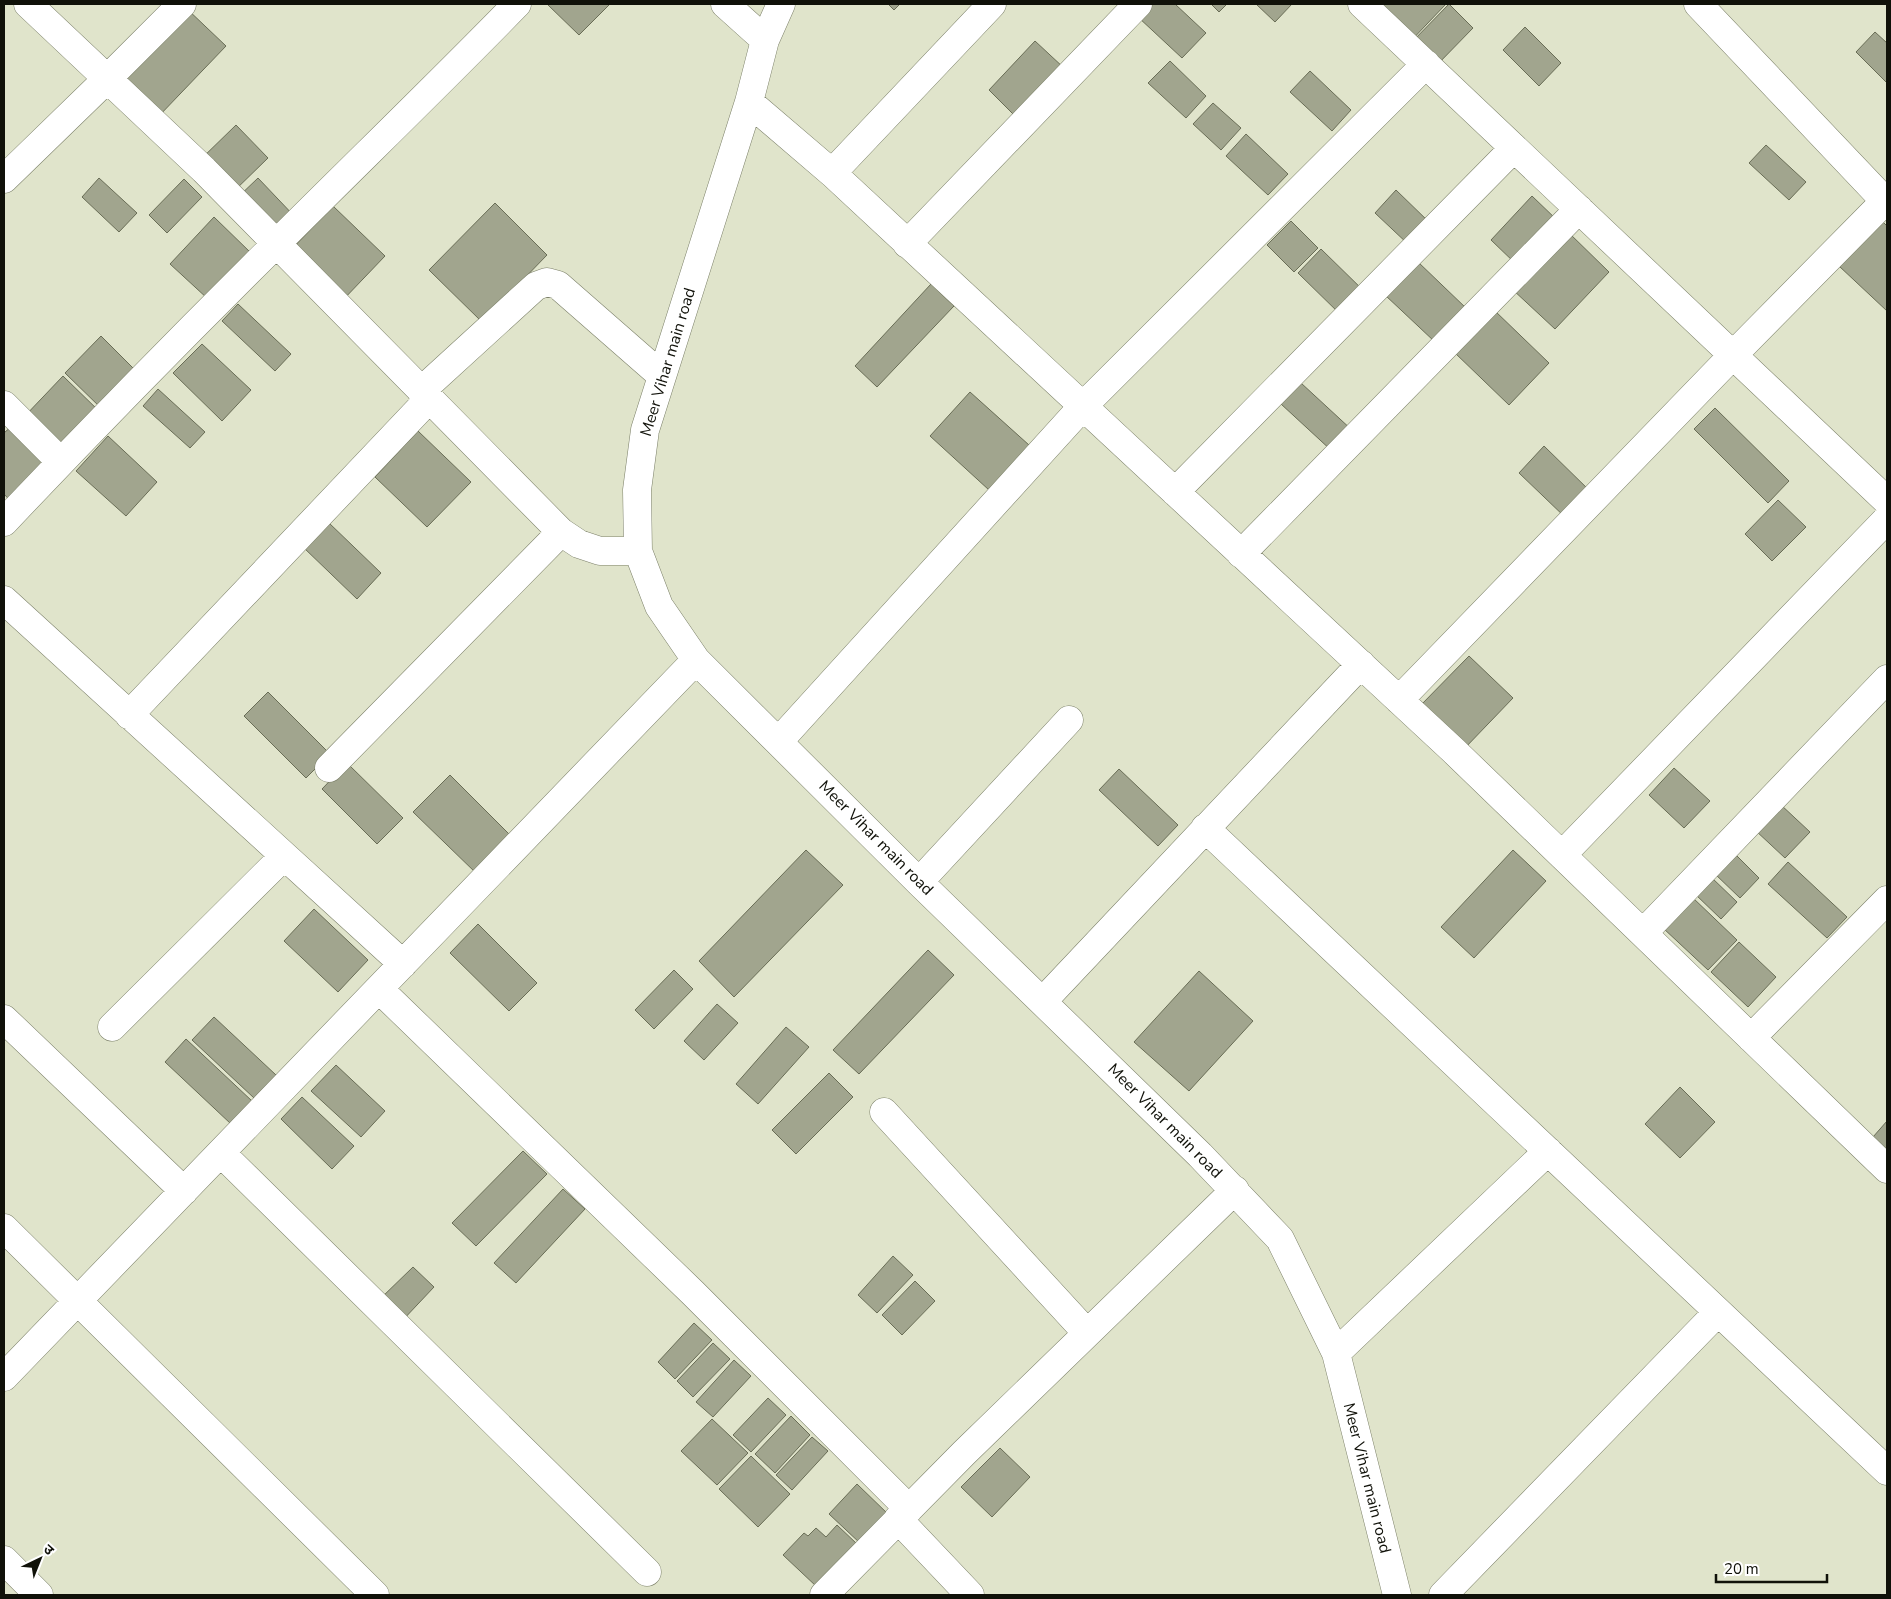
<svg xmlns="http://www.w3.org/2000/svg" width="1891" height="1599" viewBox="0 0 1891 1599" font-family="'Nunito Sans','Noto Sans Devanagari',sans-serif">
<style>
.building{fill:#a1a58e;stroke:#696d56}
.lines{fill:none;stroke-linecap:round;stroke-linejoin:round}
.street-casing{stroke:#7c8069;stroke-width:29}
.street{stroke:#fff;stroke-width:28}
.labels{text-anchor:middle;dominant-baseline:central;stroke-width:4;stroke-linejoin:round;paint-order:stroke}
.street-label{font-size:16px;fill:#101109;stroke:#fff}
</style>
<rect width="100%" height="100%" fill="#e0e4cb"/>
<path class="building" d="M547,4h63l-31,31z
M888,4h12l-6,6z
M1150,4h25l31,29 -24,25 -44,-41z
M1211,4h16l-8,8z
M1256,4h36l-17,18z
M1374,4h72l-39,41z
M1449,4l24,24 -40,41 -24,-24z
M185,7l41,39 -69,72 -40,-38z
M1525,27l36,36 -22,23 -36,-36z
M1875,32l12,11v40l-31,-31z
M1035,41l29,27 -48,49 -27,-27z
M1170,61l36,35 -20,22 -38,-35z
M1310,71l41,39 -19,21 -42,-39z
M1213,103l28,25 -20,22 -28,-26z
M236,125l32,33 -38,37 -32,-33z
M1246,134l42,40 -20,21 -42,-39z
M1766,145l40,37 -17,18 -40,-37z
M99,178l38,35 -18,19 -37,-35z
M258,178l39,41 -21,20 -40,-40z
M184,179l18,18 -35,36 -18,-18z
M1396,190l34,33 -21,22 -34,-32z
M1532,196l26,25 -41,44 -26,-25z
M495,203l52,52 -65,67 -53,-52z
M333,206l52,50 -44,46 -52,-50z
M214,217l37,36 -43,46 -38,-35z
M1291,221l27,27 -24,24 -27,-27z
M1882,221l5,5v85l-48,-45z
M1567,231l42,41 -54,57 -43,-40z
M1321,249l46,45 -24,23 -45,-44z
M1417,261l50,48 -32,33 -50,-47z
M931,284l23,22 -77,81 -22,-21z
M238,304l53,50 -16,17 -53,-50z
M1494,310l55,53 -40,42 -55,-53z
M101,336l38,38 -36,36 -38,-37z
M202,344l49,46 -29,31 -49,-48z
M63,376l38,37 -41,41 -37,-36z
M1301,383l52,48 -20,21 -52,-48z
M158,389l47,43 -15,16 -47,-42z
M970,392l59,53 -40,45 -59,-54z
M1715,408l74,73 -21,22 -74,-74z
M14,424l41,41 -41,40 -10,-11v-61z
M418,431l53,51 -44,45 -52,-50z
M108,436l49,46 -31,34 -50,-45z
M1544,446l48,47 -25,26 -48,-46z
M1778,500l28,27 -34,34 -27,-27z
M328,522l53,51 -24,26 -54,-52z
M1469,656l44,42 -50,52 -44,-43z
M268,692l62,62 -24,24 -62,-62z
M347,763l56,55 -26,26 -55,-55z
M1674,768l36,33 -26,27 -35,-33z
M1119,769l59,56 -20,21 -59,-56z
M450,775l63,63 -36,36 -64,-62z
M1780,804l30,28 -25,26 -30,-28z
M806,850l37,35 -109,112 -35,-36z
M1513,850l33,31 -72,77 -33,-31z
M1734,853l25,25 -19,20 -26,-25z
M1788,862l59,55 -20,21 -59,-54z
M1711,877l26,25 -16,17 -26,-25z
M1692,897l45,43 -29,30 -45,-42z
M314,909l54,51 -30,32 -54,-51z
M478,924l59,59 -28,28 -59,-58z
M1739,942l37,35 -28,30 -37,-35z
M928,950l26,25 -95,99 -26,-24z
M674,970l19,19 -39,40 -19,-19z
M1199,971l54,50 -64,70 -55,-49z
M717,1004l21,19 -34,37 -20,-19z
M214,1017l62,58 -22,23 -62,-58z
M786,1027l23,20 -51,57 -22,-20z
M186,1039l66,62 -21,23 -66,-62z
M336,1065l49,46 -24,26 -50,-46z
M829,1073l24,24 -57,57 -24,-24z
M1680,1087l35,35 -35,36 -35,-34z
M302,1097l52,49 -22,23 -51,-50z
M1887,1121v30l-14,-14z
M523,1151l24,23 -71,72 -24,-23z
M563,1189l22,20 -69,74 -22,-20z
M893,1256l20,19 -36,38 -19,-18z
M413,1267l21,20 -33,35 -22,-22z
M915,1281l20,20 -33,34 -20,-20z
M694,1323l18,17 -37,39 -17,-17z
M713,1343l17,16 -37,38 -16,-16z
M734,1360l17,16 -38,41 -17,-15z
M768,1398l18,17 -35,37 -18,-17z
M791,1416l19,19 -35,38 -20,-19z
M712,1419l36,34 -31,32 -36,-34z
M812,1437l16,14 -36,39 -16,-15z
M1000,1448l30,29 -38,40 -31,-30z
M751,1456l39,38 -32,33 -39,-38z
M857,1484l32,31 -28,29 -32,-30z
M837,1525l20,19 -40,43 -34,-32 21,-22 4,3 8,-8 10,9z"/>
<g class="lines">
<g class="street-casing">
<path id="street" d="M28,4l176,166 357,362 18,12 21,7h38
M725,4l40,36
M781,4l-16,36 -16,62 -104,328 -8,60 1,61 21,55 37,54 223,222 281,273 80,84 56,114 61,242
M1362,4l525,497
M1698,4l187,197h2
M749,102l83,71 622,578 433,418
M832,173l160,-169
M4,179l104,-101 74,-74
M907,244l231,-240
M421,391l115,-105 11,-4 11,3 104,91
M4,405l57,57
M1175,492l339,-344
M4,522c89,-94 180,-187 272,-278 80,-80 162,-159 241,-240
M1241,554l338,-345
M4,600l399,364
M1399,700l334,-345 152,-154
M129,715l300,-316
M779,741l304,-335 343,-342
M329,768l232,-236
M1205,828l682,643
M1562,855l325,-336
M919,882l150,-162
M1643,933l244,-254
M379,989l314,304 216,216
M1043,1001l318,-337
M4,1019l180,172
M112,1027l172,-171
M1751,1038l136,-138
M884,1112l203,221
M221,1153l426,419
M4,1228l371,367
M1336,1353l212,-202
M4,1377l692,-717
M898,1519l72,76
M4,1560l35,35
M824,1595l140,-142 271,-263
M1443,1595l275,-283"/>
</g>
<use href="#street" class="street"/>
</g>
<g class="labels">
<g class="street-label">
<text transform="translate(668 362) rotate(-73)">Meer Vihar main road</text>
<text transform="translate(876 838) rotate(45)">Meer Vihar main road</text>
<text transform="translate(1165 1121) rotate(45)">Meer Vihar main road</text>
<text transform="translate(1367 1478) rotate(76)">Meer Vihar main road</text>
</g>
</g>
<rect width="1891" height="1599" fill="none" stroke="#101109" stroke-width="10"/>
<g transform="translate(40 1559) rotate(43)" stroke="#ffffff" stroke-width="4" paint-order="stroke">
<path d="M0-4L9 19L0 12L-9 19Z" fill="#101109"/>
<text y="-8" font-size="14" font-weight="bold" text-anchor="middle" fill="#101109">उ</text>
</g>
<path d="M1716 1574v8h111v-8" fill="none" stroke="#101109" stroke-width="2.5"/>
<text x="1724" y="1574" font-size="15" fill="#101109" stroke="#ffffff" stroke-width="4" paint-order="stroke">20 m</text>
</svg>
